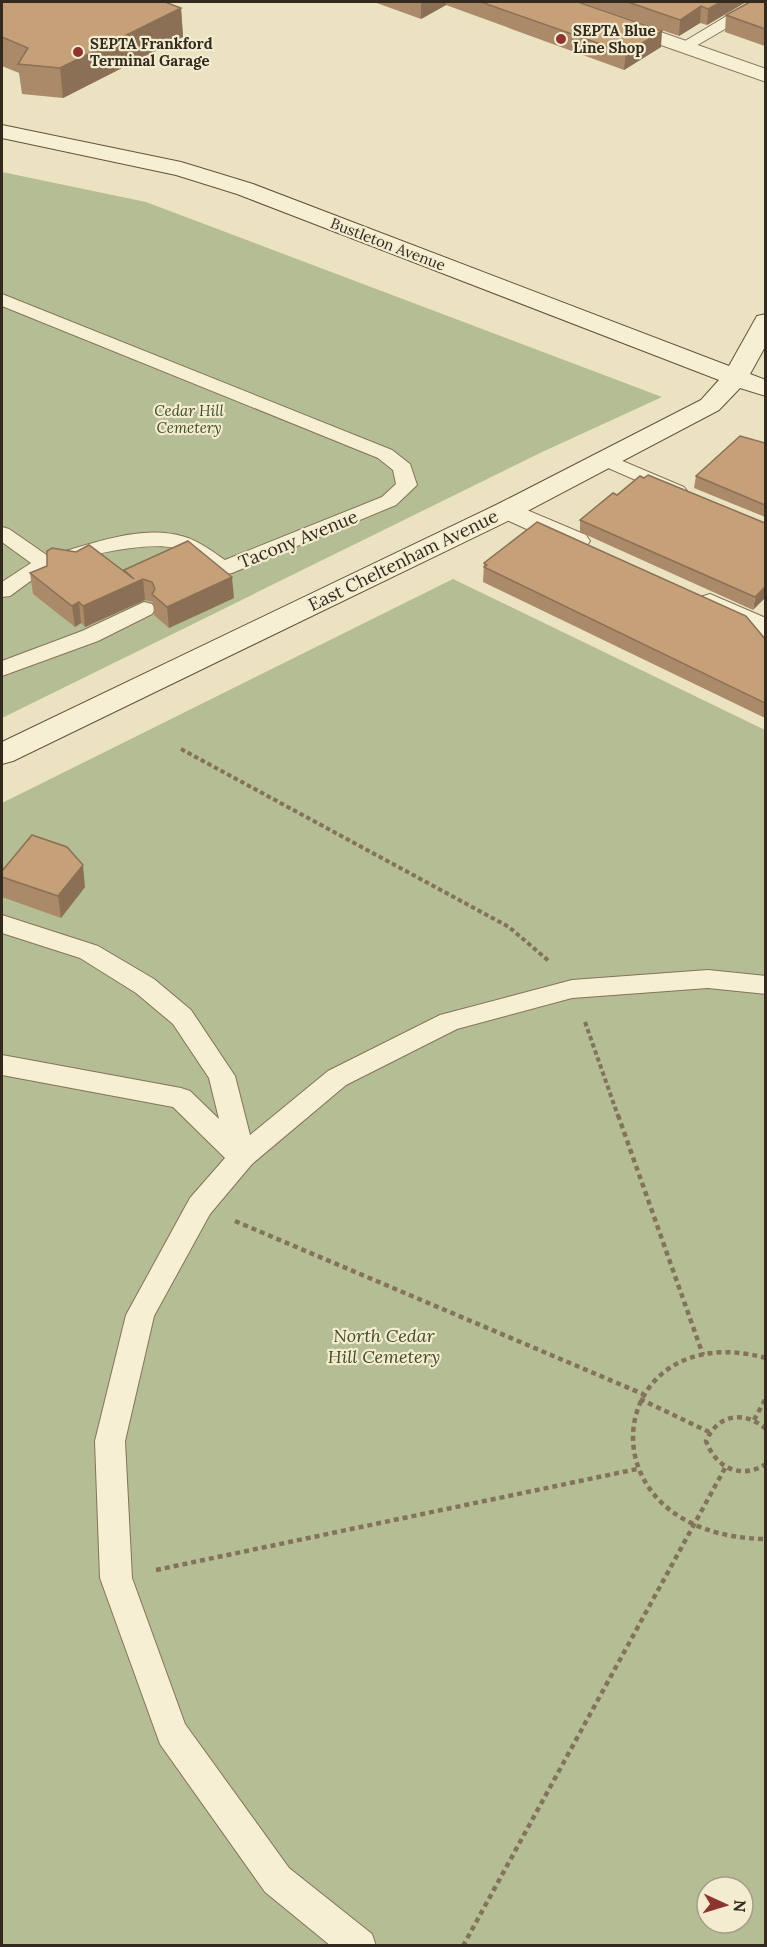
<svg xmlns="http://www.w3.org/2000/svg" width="767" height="1947" viewBox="0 0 767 1947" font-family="Lora,serif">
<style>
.cemetery{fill:#b5bd95;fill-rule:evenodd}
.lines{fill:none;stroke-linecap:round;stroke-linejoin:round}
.lane-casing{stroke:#83735a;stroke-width:2}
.street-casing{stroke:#83735a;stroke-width:2}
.secondary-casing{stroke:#64543d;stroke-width:2}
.path-far1{stroke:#83735a;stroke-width:4;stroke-dasharray:4.5 3;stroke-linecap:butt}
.path{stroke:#83735a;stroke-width:4.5;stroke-dasharray:5 4;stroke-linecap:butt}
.lane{fill:#f6efd3;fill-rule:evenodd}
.street{fill:#f6efd3;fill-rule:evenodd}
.secondary{fill:#f6efd3;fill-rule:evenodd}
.wall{fill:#aa8a68}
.shaded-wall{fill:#8b7055}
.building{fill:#c6a079;stroke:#8b7055;stroke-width:1.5}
.poi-dot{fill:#8e352e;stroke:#f3ecd0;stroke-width:2}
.labels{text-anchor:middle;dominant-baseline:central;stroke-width:4.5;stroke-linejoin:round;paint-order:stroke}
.far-poi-label{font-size:15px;font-weight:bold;fill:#332a1d;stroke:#f3ecd0;text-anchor:start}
.far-street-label{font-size:15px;fill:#332a1d;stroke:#f3ecd0}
.far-park-label{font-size:15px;font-style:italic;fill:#414e25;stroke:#f3ecd0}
.street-label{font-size:18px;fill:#332a1d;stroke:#f3ecd0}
.park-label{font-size:18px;font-style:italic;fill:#414e25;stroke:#f3ecd0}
</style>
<rect width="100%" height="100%" fill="#ebe2c1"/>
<path class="cemetery" d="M2,172l144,30 516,195 -122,56 -538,265z
M453,579l312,151v1215h-763v-1142zM707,1887h36v36h-36z"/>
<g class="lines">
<g class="lane-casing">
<path id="lane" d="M750,2h16v3l-77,45 -6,2 -8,-5z
M2,294l390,156 18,14 7,21 -21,20 -164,68c-23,5 -38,-20 -58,-25 -26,-7 -97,8 -122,20 -15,7 -29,19 -42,28l-8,1v-15l29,-19 -29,-21v-15l7,2 39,27c42,-11 94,-33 137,-19 14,4 28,15 40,23l157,-63 14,-13 -3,-14 -15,-12 -376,-152z
M606,454l78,33 3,4 -3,4h-14l-71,-31 -3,-4 3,-4z
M144,602l8,2 3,5 -3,5 -54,27 -96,35v-15l80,-30z
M2,915l96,31 56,33 37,31 44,66 15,59 78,-64 112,-56 132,-35 136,-10 58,6v18l-58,-6 -136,10 -115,31 -111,56 -94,79 -42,50 -56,102 -29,125 7,137 53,146 104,144 83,66 4,12h-45l-66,-54 -105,-148 -60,-166 -5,-137 31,-126 64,-117 35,-40 -52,-51 -171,-32v-20l179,33 9,3 29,28 -10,-41 -36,-54 -37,-31 -56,-35 -78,-25z"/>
</g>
<g class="street-casing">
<path id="street" d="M547,2h28l191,67v13l-216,-76z
M508,502l78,33 4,6 -4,6 -10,2 -10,-2 -68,-31 -3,-6 3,-6z
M710,594l56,24v20l-66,-29 -4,-6 4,-6z"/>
</g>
<g class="secondary-casing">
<path id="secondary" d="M2,125l179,37 72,22 476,182 28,-50 9,-2v31l-16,29 16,6v16l-26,-8 -21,22 -201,106 -505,245 -11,3v-22l496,-238 203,-104 18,-20 -482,-186 -61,-19 -174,-37z"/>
</g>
<path class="path-far1" d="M181,749l328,178 41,35
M585,1022l33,94"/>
<path class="path" d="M618,1115l85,240
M235,1221l408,173
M766,1358c-162,-44 -192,178 0,181
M640,1399l69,33
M754,1420l12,-22
M766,1429c-22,-19 -48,-15 -60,12 10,27 35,39 60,23
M156,1570l481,-101
M463,1946l262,-478"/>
<use href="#lane" class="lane"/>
<use href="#street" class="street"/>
<use href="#secondary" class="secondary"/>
</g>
<path class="wall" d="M2,2l179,6 2,29 -120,61 -41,-4 -3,-21 -17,-7z
M374,2h204l83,45 -37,23 -178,-65 -25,14z
M580,2h166l-39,23 -7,-2 -21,13z
M765,2v44l-40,-14 1,-17z
M765,443v74l-71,-29 2,-12z
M644,478l121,45 -12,87 -173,-78v-12l37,-25z
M484,563l281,76v79l-282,-136z
M124,570l110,28 -65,30 -15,-13 -1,-13 -8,-2 -60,27 -4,-4 -6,4 -42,-33 -3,-21 94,-2z
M2,871l83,16 -24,31 -59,-21z"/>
<path class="shaded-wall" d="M421,2h25v3l-25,14z
M721,2h25l-39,23 1,-16z
M701,6l-1,17 -21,13 1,-16z
M181,8l2,29 -120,61 -3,-30z
M662,31l-1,16 -37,23 2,-17z
M232,577l2,21 -65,30 -2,-21z
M143,579l2,21 -60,27 -2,-21z
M765,587v11l-12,12 2,-13z
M79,602l2,21 -6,4 -3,-21z
M83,865l2,22 -24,31 -3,-22z"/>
<path class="building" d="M2,2h163l16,6 -121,60 -42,-4 10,-16 -26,-11z
M481,2h97l84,29 -36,22z
M628,2h93l-13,7 -7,-3 -21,14z
M750,2h15v27l-39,-14z
M740,436l25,7v62l-69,-29z
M648,475l117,48v64l-10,10 -175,-77 33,-27 4,2 23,-19 4,2z
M537,522l209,94 19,23v64l-281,-136 3,-2 -3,-2z
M188,541l44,36 -65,30 -15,-13 3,-5 -3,-7 -9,-3 -60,27 -4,-4 -7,4 -42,-33 17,-7v-15l5,-3 24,4 13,-7 45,34 -10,-9z
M32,835l35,12 16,18 -25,31 -56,-19v-6z"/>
<g class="poi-dot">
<circle cx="561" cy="39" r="6"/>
<circle cx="78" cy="52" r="6"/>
</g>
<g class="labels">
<g class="far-poi-label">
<text x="573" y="30">SEPTA Blue<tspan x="573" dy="17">Line Shop</tspan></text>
<text x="90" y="43">SEPTA Frankford<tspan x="90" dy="17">Terminal Garage</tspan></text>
</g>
<g class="far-street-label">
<text transform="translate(388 244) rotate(21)">Bustleton Avenue</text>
</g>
<g class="far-park-label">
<text x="189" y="410">Cedar Hill<tspan x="189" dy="17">Cemetery</tspan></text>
</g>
<g class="street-label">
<text transform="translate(298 539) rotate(-22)">Tacony Avenue</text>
<text transform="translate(403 560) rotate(-26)">East Cheltenham Avenue</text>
</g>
<g class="park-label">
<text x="384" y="1335">North Cedar<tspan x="384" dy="21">Hill Cemetery</tspan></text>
</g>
</g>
<rect width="767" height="1947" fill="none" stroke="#332a1d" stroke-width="6"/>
<g transform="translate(725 1905) rotate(94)"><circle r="28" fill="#f3ecd0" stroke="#a69e88" stroke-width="1.5"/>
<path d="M0-4.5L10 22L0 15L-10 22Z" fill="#8e352e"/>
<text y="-9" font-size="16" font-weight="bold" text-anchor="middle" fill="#332a1d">N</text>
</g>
</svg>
